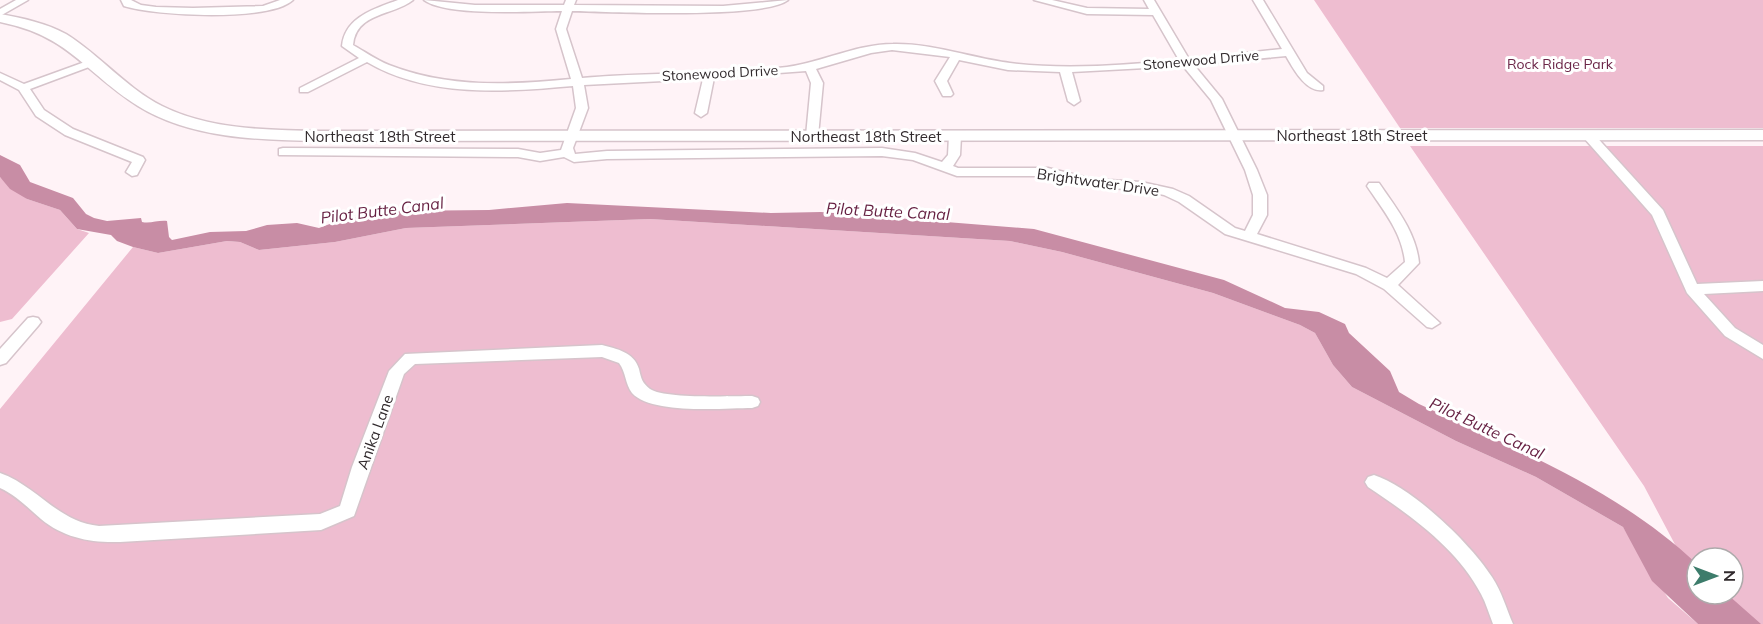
<svg xmlns="http://www.w3.org/2000/svg" width="1763" height="624" viewBox="0 0 1763 624" font-family="Mulish,sans-serif">
<style>
.green{fill:#eebdd0}
.water{fill:#c88da5}
.lines{fill:none;stroke-linecap:round;stroke-linejoin:round}
.street-casing{stroke:#d6c4cb;stroke-width:3}
.secondary-casing{stroke:#d6c4cb;stroke-width:3}
.street{fill:#fff;fill-rule:evenodd}
.secondary{fill:#fff;fill-rule:evenodd}
.labels{text-anchor:middle;dominant-baseline:central;stroke-width:6;stroke-linejoin:round;paint-order:stroke}
.far-street-label{font-size:14px;fill:#312a2d;stroke:#fff}
.far-park-label{font-size:14px;fill:#6b2547;stroke:#fff}
.street-label{font-size:15px;fill:#312a2d;stroke:#fff}
.water-label{font-size:16px;font-style:italic;fill:#651f41;stroke:#fff}
</style>
<rect width="100%" height="100%" fill="#fff3f7"/>
<path class="green" d="M1314,0h449v128h-363z
M1410,146h353v478h-46l-16,-30h32v-36h-36v28l-53,-100z
M0,177l27,22 33,11 17,19 12,4 -77,86 -12,3z
M650,219l360,22 52,11 151,41 87,32 15,8 18,32 19,22 104,54 80,36 87,50 45,71 30,26h-1698v-215l133,-162 25,6 69,-12 13,1 19,8 76,-8 71,-14z"/>
<path class="water" d="M0,155l20,10 10,17 43,16 13,16 8,4 13,3 34,-3 1,4c8,2 16,-2 25,-1l2,16 3,3 38,-8 36,-1 21,-6 30,-2 22,5 24,-9 51,-8 95,-1 78,-7 204,10 50,-1 213,17 190,51 61,28 34,4 26,12 4,9 41,38 9,21 20,12c99,46 198,85 278,160v30h30l34,30h-63l-46,-43 -29,-54 -87,-50 -80,-36 -104,-54 -19,-22 -18,-32 -15,-8 -87,-32 -151,-41 -52,-11 -360,-22 -244,9 -71,14 -76,8 -19,-8 -13,-1 -69,12 -25,-6 -16,-6 -6,-6 -34,-6 -17,-19 -33,-11 -17,-10 -10,-12z"/>
<g class="lines">
<g class="street-casing">
<path id="street" d="M16,0h12l-28,16v-7z
M121,0h10l10,5 15,2 37,1 70,-2 17,-6h13c-23,22 -138,16 -169,6z
M398,0h15c-20,16 -57,12 -60,45 11,6 23,15 36,20 59,23 120,20 182,14l-15,-50 6,-18c-31,0 -115,6 -138,-11l51,5h89l2,-5h10l-2,5 149,1 65,-6c-24,19 -177,12 -216,11l-6,18 16,49c68,-6 137,-3 205,-11 36,-5 70,-23 106,-23 40,-1 78,14 117,19 56,7 113,2 169,-3l-26,-45 -66,-1 -53,-14h18l35,8 62,1 -5,-9h10l35,59 93,-10 -29,-49h10l44,73 16,13v4c-17,3 -30,-22 -37,-34l-92,9 28,34 35,71 10,25v20l-10,19 109,34 21,10 18,-16c-3,-30 -22,-52 -38,-76l2,-3h10c17,25 37,49 40,80l-21,22 42,38 -8,5 -5,-1 -43,-38 -28,-15 -131,-40 -46,-32 -15,-7 -23,-5 -48,-3 -45,-11h-91l-44,-16 -31,-4 -275,3 -33,3 -10,-5 -24,4 -22,-4 -239,-2v-6l4,-1 235,1 22,4 21,-3 15,-42 -3,-22c-68,6 -145,12 -206,-24l-59,30h-8v-4l59,-30 -17,-12c3,-29 32,-37 56,-46zM892,50l58,7 -15,24 8,15h8l2,-2 -6,-13 12,-21 49,10 52,2 8,29 6,4 6,-4 -8,-29 111,-6 28,34 34,70 8,25v20l-8,16 -10,-3 -46,-32 -16,-7 -32,-7 -48,-3 -45,-11h-90l-5,-2 7,-11 1,-19 -6,-4 -6,4 -1,19 -6,7 -27,-9 -33,-5 -275,3 -32,3 -2,-6 15,-40 -4,-23 119,-6 -8,34 6,4 6,-4 7,-35 92,-7 5,12 -5,53 6,4 6,-4 5,-53 -7,-14 55,-16z
M93,59l4,1v4l-67,25 14,21 29,19 70,28 2,3 -8,15 -5,1 -6,-4 6,-10 -67,-27 -29,-19 -17,-26 -19,-10v-7l24,11z
M1588,131l4,1 71,78 34,74 66,-3v10l-59,3 31,34 28,17v14l-38,-23 -38,-43 -35,-78 -68,-77 -2,-3z
M33,317l5,1 3,4 -3,4 -32,37 -6,2v-16l28,-31z
M602,345c15,4 32,7 37,24 2,9 3,14 11,20 14,10 82,7 102,7l6,2 2,4 -2,4 -6,2c-28,0 -100,7 -120,-15 -7,-9 -6,-21 -13,-30l-17,-6 -187,7 -11,10 -50,142 -33,14 -201,12c-29,1 -56,-4 -79,-23 -13,-11 -25,-24 -41,-31v-15c37,13 58,49 99,53l221,-12 20,-8 12,-39 37,-96 16,-17z
M1374,475c39,13 96,68 118,102 10,15 14,31 21,47h-20c-4,-10 -7,-21 -12,-30 -24,-46 -71,-79 -113,-107l-3,-5 3,-5z"/>
</g>
<g class="secondary-casing">
<path id="secondary" d="M0,14c22,4 46,9 66,20 34,21 60,54 96,72 48,24 106,24 158,25l1443,-1v10l-1443,1c-60,-1 -129,-2 -182,-35 -54,-34 -68,-70 -138,-84z"/>
</g>
<use href="#street" class="street"/>
<use href="#secondary" class="secondary"/>
</g>
<g class="labels">
<g class="far-street-label">
<text transform="translate(1201 60) rotate(-5)">Stonewood Drrive</text>
<text transform="translate(720 73) rotate(-3)">Stonewood Drrive</text>
</g>
<g class="far-park-label">
<text x="1560" y="64">Rock Ridge Park</text>
</g>
<g class="street-label">
<text x="1352" y="135">Northeast 18th Street</text>
<text x="380" y="136">Northeast 18th Street</text>
<text x="866" y="136">Northeast 18th Street</text>
<text transform="translate(1098 182) rotate(8)">Brightwater Drive</text>
<text transform="translate(375 432) rotate(-70)">Anika Lane</text>
</g>
<g class="water-label">
<text transform="translate(382 210) rotate(-7)">Pilot Butte Canal</text>
<text transform="translate(888 211) rotate(3)">Pilot Butte Canal</text>
<text transform="translate(1487 428) rotate(25)">Pilot Butte Canal</text>
</g>
</g>
<g transform="translate(1715 576) rotate(90)"><circle r="28" fill="#ffffff" stroke="#adaaab" stroke-width="1.5"/>
<path d="M0-4.5L10 22L0 15L-10 22Z" fill="#3d7c6b"/>
<text y="-9" font-size="16" font-weight="bold" text-anchor="middle" fill="#312a2d">N</text>
</g>
</svg>
